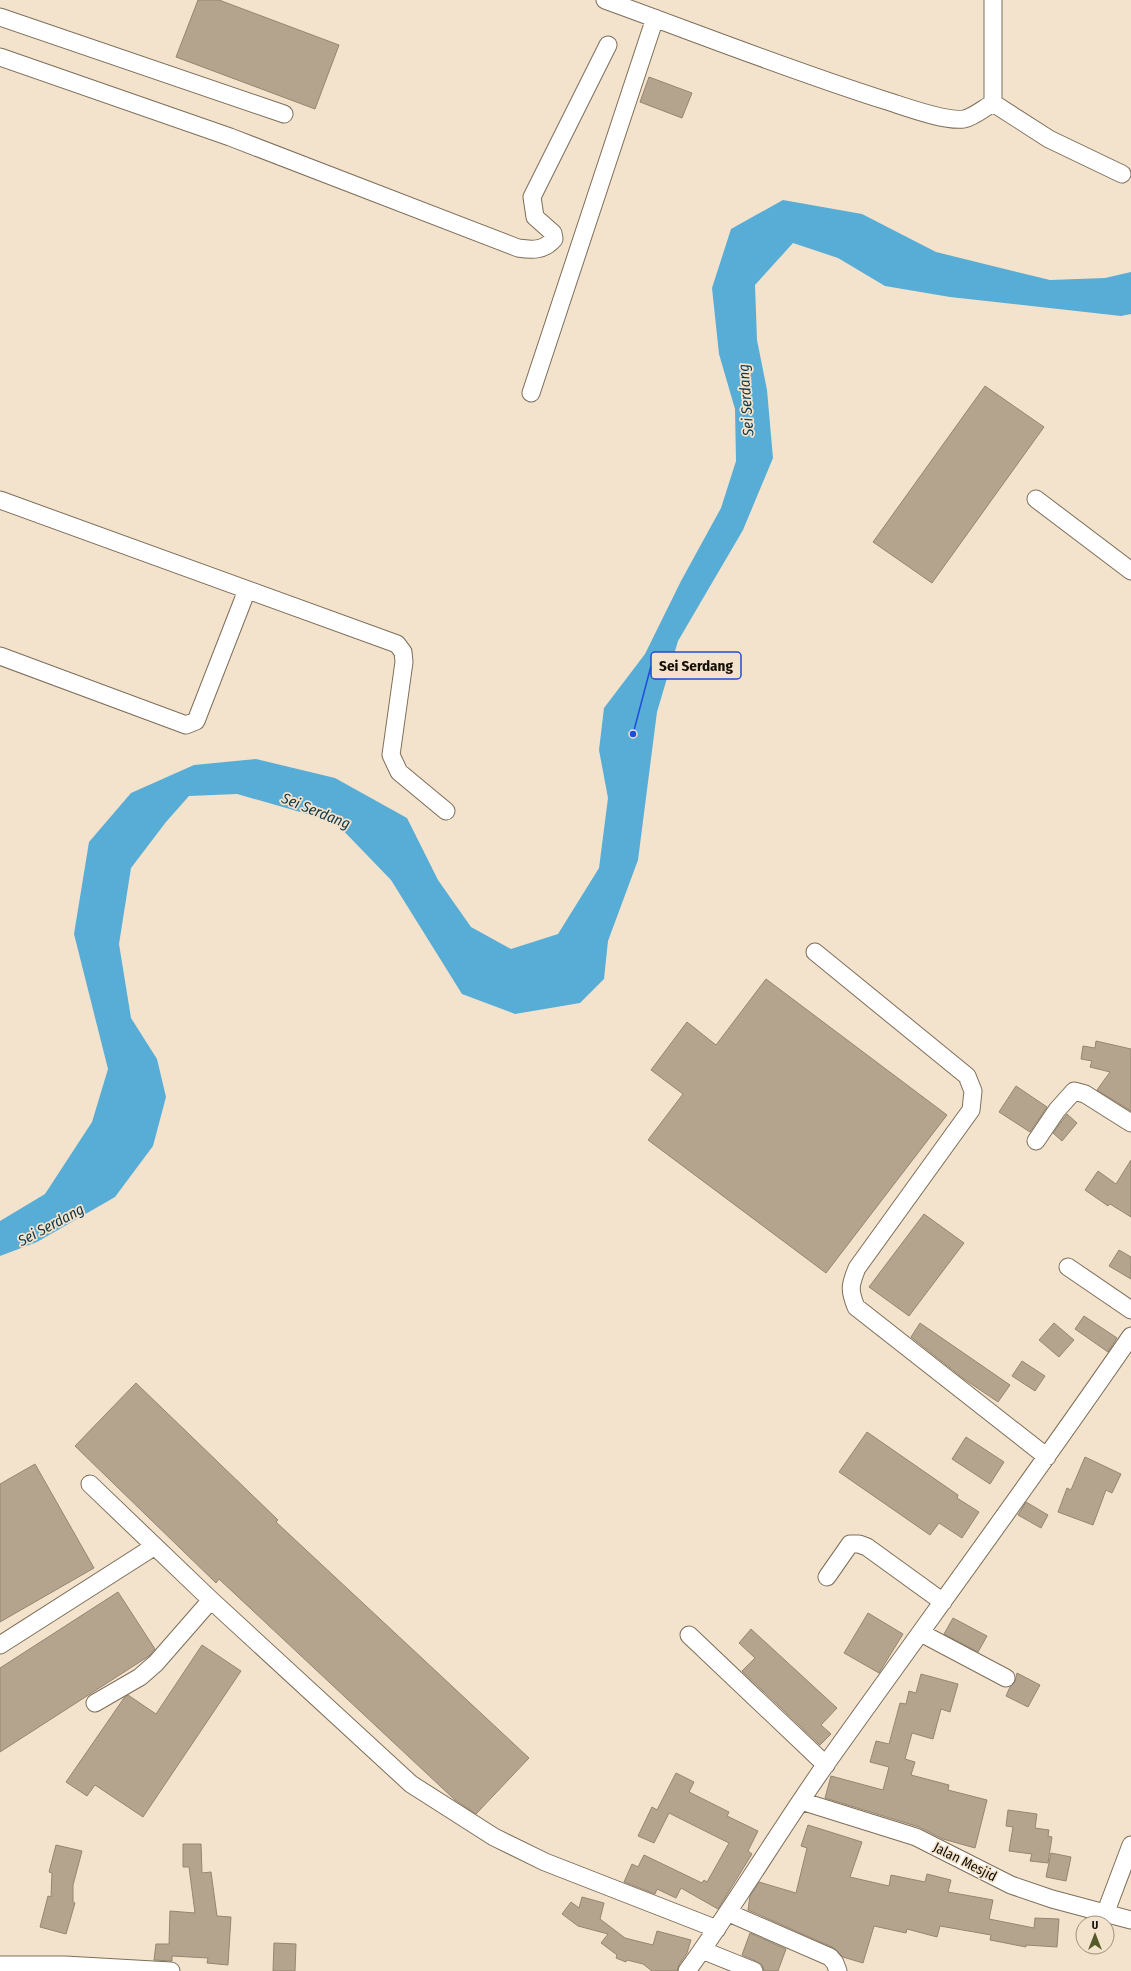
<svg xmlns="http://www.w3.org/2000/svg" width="1131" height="1971" viewBox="0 0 1131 1971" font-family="'Fira Sans Condensed',sans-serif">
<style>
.water{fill:#57add6}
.building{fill:#b4a48e;stroke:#958671}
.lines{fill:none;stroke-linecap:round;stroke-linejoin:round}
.minor-casing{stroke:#7d6e59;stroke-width:19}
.minor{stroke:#fff;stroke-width:17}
.labels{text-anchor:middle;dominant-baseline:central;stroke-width:3.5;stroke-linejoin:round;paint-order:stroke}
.street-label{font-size:14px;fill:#140f07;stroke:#f4e3cc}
.water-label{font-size:15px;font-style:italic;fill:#103748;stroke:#f4e3cc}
.leader{fill:none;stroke:#1d4ed8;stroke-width:1.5}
.callout-dot{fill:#1d4ed8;stroke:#f4e3cc;stroke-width:1.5}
.callout{fill:#f4e3cc;stroke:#1d4ed8;stroke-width:1.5}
.callout-label{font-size:15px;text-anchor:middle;font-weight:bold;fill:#140f07}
</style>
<rect width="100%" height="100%" fill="#f4e3cc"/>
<path class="water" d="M783,200l79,14 74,38 114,28 55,-2 26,-6v42l-10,2 -171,-19 -65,-11 -47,-28 -45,-15 -38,42 2,55 10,50 6,68 -30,72 -65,111 -21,71 -19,148 -30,81 -4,38 -24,24 -65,11 -53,-20 -71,-114 -56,-58 -98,-28 -48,2 -23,26 -35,46 -12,76 12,74 26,41 9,38 -13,49 -38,51 -78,45 -37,14v-35l45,-27 47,-72 16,-53 -34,-135 15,-92 42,-49 63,-28 62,-6 79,19 72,40 31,62 33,47 40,22 47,-15 41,-66 9,-70 -9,-48 5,-42 41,-54 36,-73 40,-73 15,-47 -1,-52 -16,-55 -7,-66 19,-59z"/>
<path class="building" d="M198,0h21l120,45 -24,64 -139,-52z
M649,77l43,16 -10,25 -42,-16z
M985,386l59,41 -112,156 -59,-41z
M766,979l181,136 -121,158 -178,-133 35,-46 -32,-24 36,-48 29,23z
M1096,1041l35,8v62l-34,-21 13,-18 -20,-5 2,-6 -11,-2 2,-13 12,2z
M1016,1086l31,21 -17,25 -31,-20z
M1067,1114l10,9 -15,18 -9,-8z
M1131,1160v57l-21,-13 -2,2 -23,-16 13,-19 18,13z
M924,1214l40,29 -55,73 -40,-29z
M1119,1250l12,7v22l-22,-13z
M1084,1316l33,22 -9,14 -33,-23z
M920,1323l90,62 -12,17 -34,-23 -53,-42z
M1054,1323l20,17 -15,17 -20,-17z
M1022,1361l23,15 -10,15 -23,-15z
M136,1383l142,137 -2,2 253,236 -53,56 -21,-14 -236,-221 -3,4 -141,-137z
M867,1432l91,63 -1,3 22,14 -17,26 -23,-15 -9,12 -91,-63z
M966,1437l38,25 -14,22 -38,-25z
M1085,1457l36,17 -9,19 -6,-3 -13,35 -35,-13 9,-24 4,2z
M35,1464l59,104 -94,54v-138z
M1026,1502l22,13 -7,13 -23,-13z
M118,1592l37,57 -6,7 -149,96v-84z
M868,1613l35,21 -24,39 -35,-20z
M953,1618l34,18 -9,16 -34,-18z
M751,1629l86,79 -16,17 10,9 -11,11 -78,-74 13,-13 -16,-15z
M202,1645l39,26 -98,146 -48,-32 -8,11 -21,-14 58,-84 4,-3 28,19z
M1017,1673l23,12 -12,22 -22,-11 4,-9 5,-5z
M921,1674l37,10 -8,28 -9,-3 -8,30 -21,-6 -7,26 10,3 -4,13 38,10 -1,5 39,10 -12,48 -32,-9 -24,-12 -94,-29 6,-22 52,14 6,-23 -19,-5 6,-21 13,3 11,-41 6,1 3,-13 7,2z
M676,1773l18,9 -5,10 40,20 -2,4 31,15 -10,20 4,3 -34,55 -37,-21 -5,10 -19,-9 -2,5 -31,-12 8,-18 6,3 6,-12 58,28 2,-3 3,2 22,-39 -60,-30 -15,30 -16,-7 14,-29 5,3z
M1008,1810l29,4 -2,14 14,2 -1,6 4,1 -4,26 -18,-2 2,-7 -23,-3 4,-24 -7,-1z
M808,1825l54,17 -12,35 39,9 2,-11 34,7 2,-8 24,6 -3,12 45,8 -4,19 45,9 1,-10 24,1 -2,28 -31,-2v2l-36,-7 1,-5 -51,-9 -3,11 -30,-8 -1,4 -32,-7 -11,37 -20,-6 -9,-9 -86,-38 2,-14 9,-14 37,11 11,-45 -6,-2z
M183,1844h18l1,29 9,-1 6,44 14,1 -3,48 -21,-2 1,-5 -36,-2v5l-18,-1 2,-16h13l1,-33 25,2 -6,-46h-6z
M56,1845l26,6 -9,34v17l2,1 -9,31 -26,-7 8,-31 3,1 1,-24 -3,-1z
M1051,1853l20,4 -5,24 -20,-4z
M582,1897l22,6 -4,16 25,19 28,7 4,-14 34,9 -4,13 -8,12 -2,6h-25l-9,-7 -16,-4 -1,2 -10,-4 1,-3 -16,-12 7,-9 -30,-8 -16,-12 9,-12 8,6z
M750,1933l36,16 -8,22h-14l-2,-6 -4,-3 -16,-7z
M274,1943l22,1 -1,27h-22z"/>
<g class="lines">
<g class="minor-casing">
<path id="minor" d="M605,0c94,34 187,71 282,101 19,6 59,21 77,18 10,-2 20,-11 29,-16
M993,0v103
M0,17l284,97
M0,57l230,80 288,111c14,2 26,3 36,-9l-1,-6 -18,-16 -3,-20 76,-152
M993,103l56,36 73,35
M531,393l124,-375
M1036,499l95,72
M0,500l397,144 6,8 1,10 -13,93 8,17 47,39
M0,656l186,69 10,-4 51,-131
M815,952l152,124 6,15 -2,19 -114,158c-7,17 -8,22 -1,39l191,150
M1036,1141l21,-31 17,-19 11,3 46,29
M1068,1267l63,43
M90,1484l121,116 200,184 83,53 51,25 172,67
M827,1577l23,-33h9l8,3 76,55
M921,1633l85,45
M689,1635l137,130
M0,1645l155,-99
M95,1703l45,-26 16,-14 55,-63
M801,1801l115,36 95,48 41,14 79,21
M729,1913l101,44 5,6 3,8
M1105,1914l26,-69
M702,1950l52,21
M0,1965h65l106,6
M687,1971c49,-67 91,-139 139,-207 102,-143 206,-284 305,-428"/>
</g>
<use href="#minor" class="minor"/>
</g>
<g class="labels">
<g class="street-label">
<text transform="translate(965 1862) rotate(27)">Jalan Mesjid</text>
</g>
<g class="water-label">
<text transform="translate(746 400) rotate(-94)">Sei Serdang</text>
<text transform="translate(316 811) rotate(22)">Sei Serdang</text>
<text transform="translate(51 1225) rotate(-28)">Sei Serdang</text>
</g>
</g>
<path class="leader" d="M633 734L651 666"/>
<circle class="callout-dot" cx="633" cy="734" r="4"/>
<rect class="callout" x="651" y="652" width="90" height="27" rx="4"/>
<g class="callout-label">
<text x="696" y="671">Sei Serdang</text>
</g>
<g transform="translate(1095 1935)"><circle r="19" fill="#f4e3cc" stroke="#9a8e7d"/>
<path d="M0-3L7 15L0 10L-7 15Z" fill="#545a28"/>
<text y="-6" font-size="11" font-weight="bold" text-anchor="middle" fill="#140f07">U</text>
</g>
</svg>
